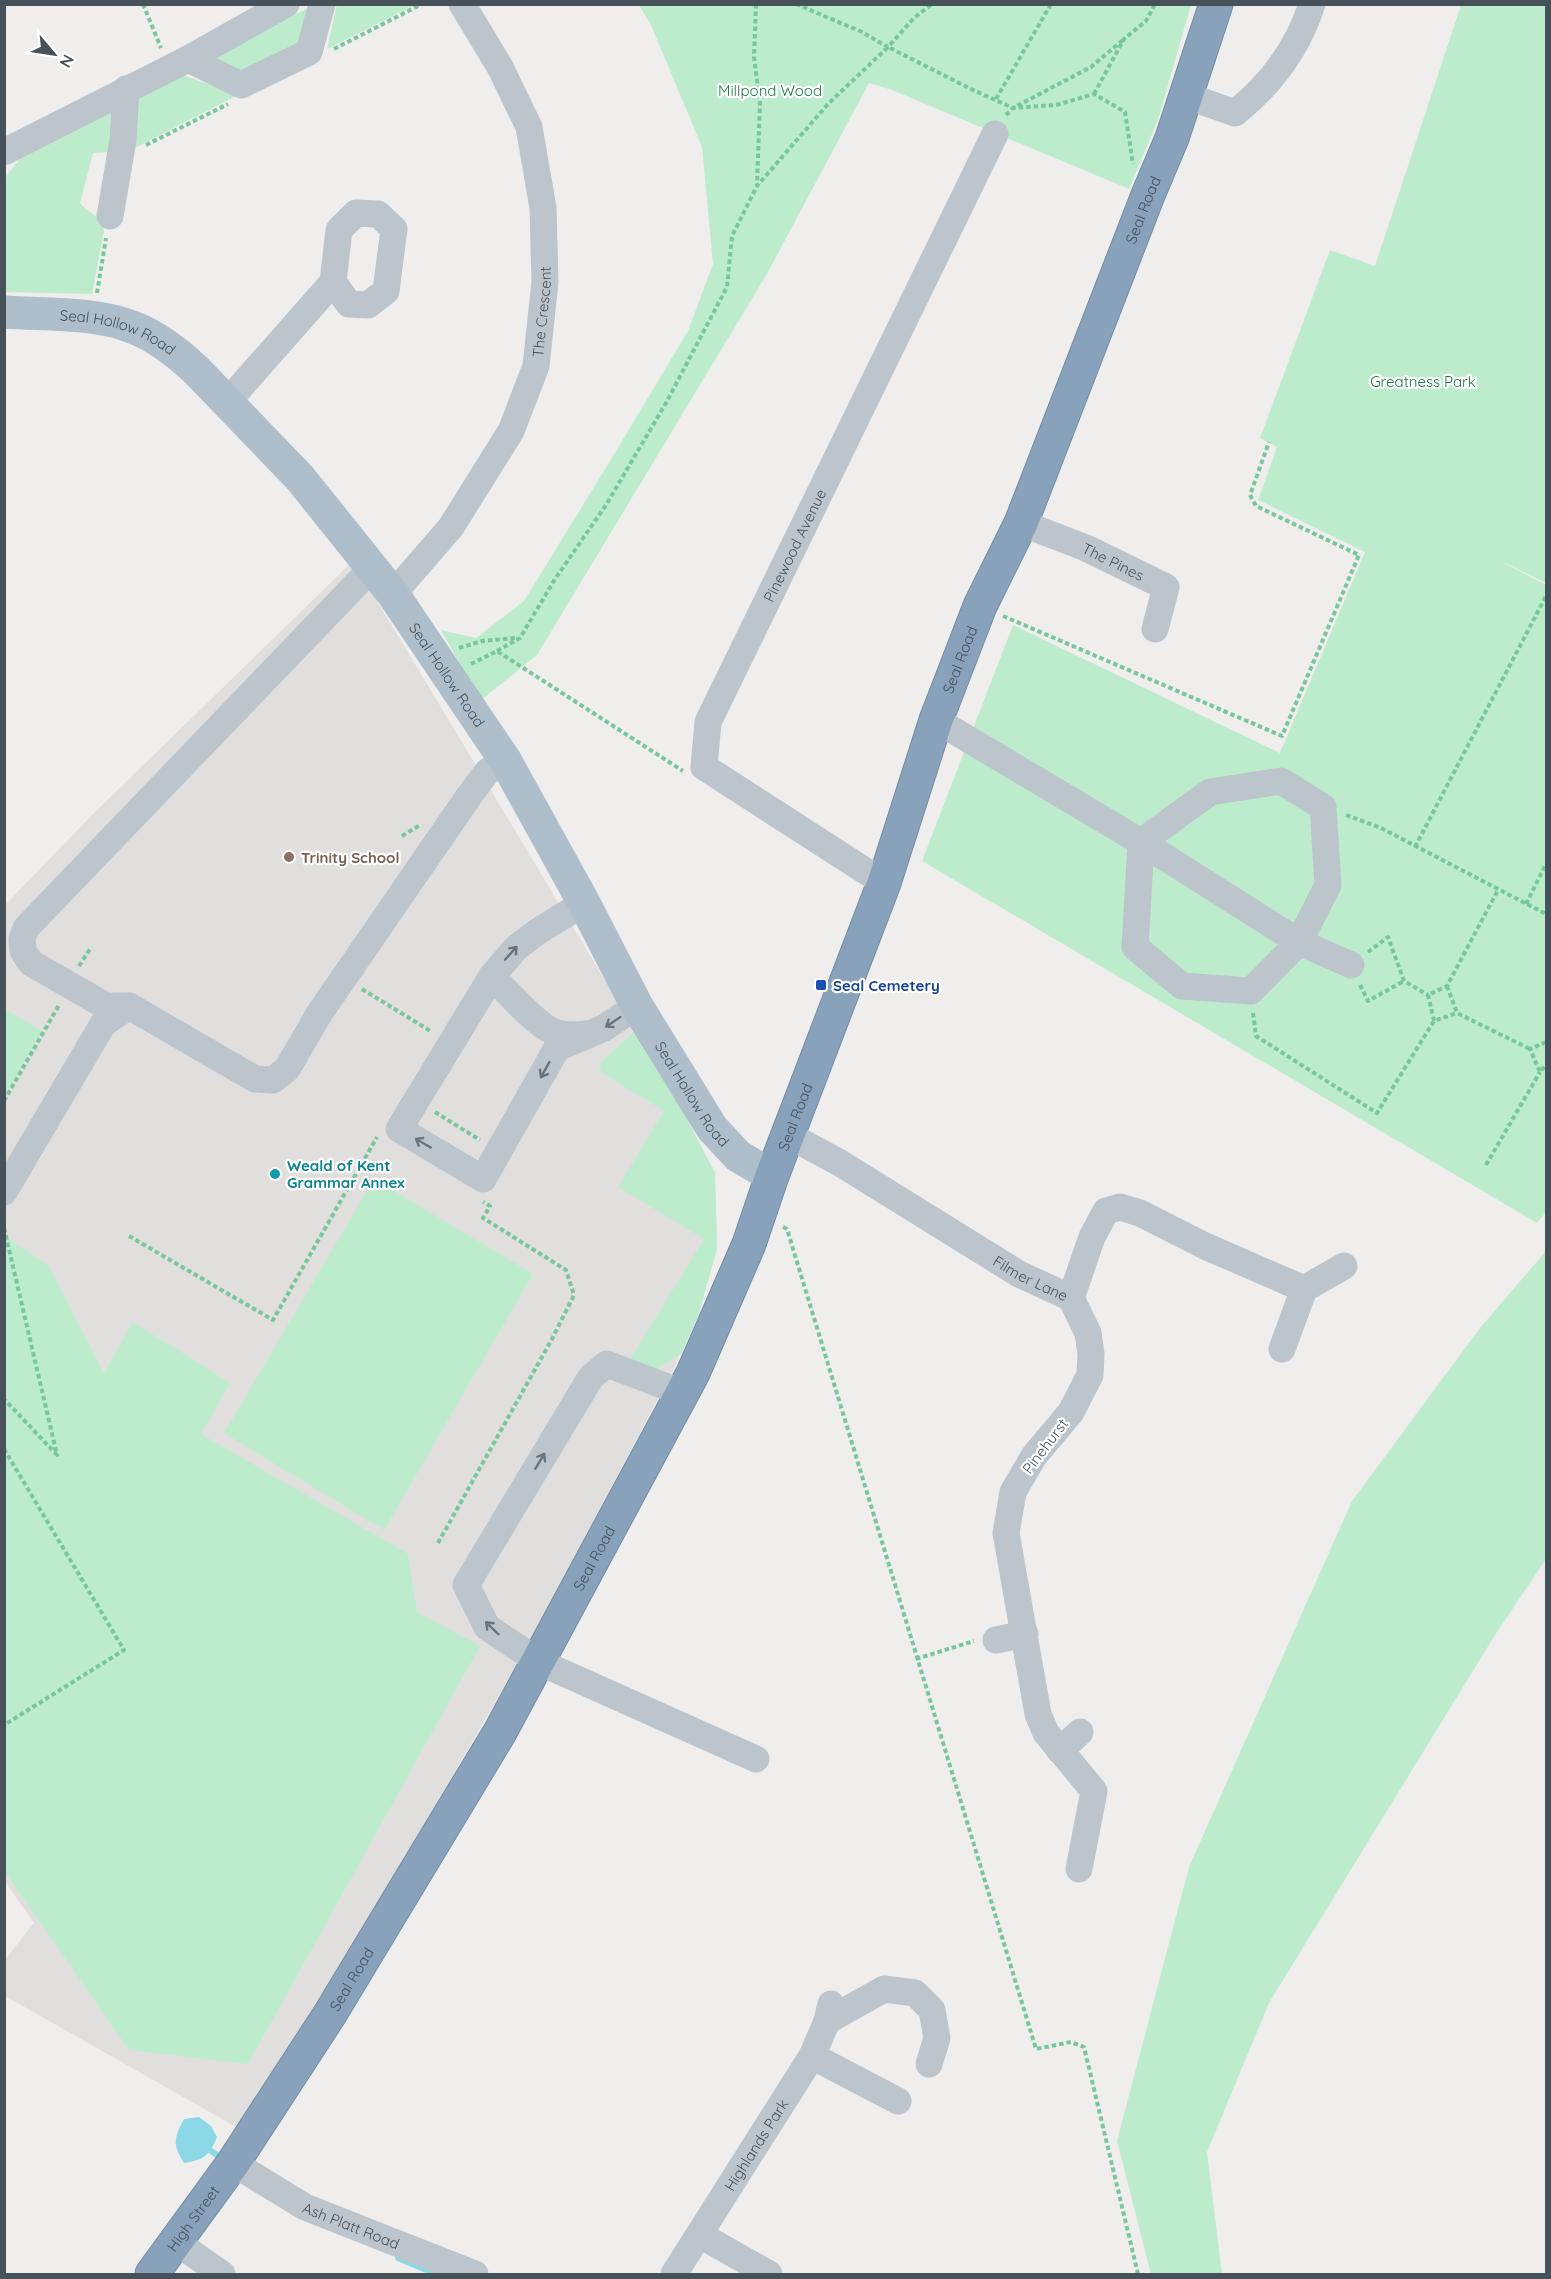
<svg xmlns="http://www.w3.org/2000/svg" width="1551" height="2279" viewBox="0 0 1551 2279" font-family="Quicksand,sans-serif">
<style>
.education{fill:#e1dede}
.green{fill:#bdeccd}
.water{fill:#8cd8e6}
.lines{fill:none;stroke-linecap:round;stroke-linejoin:round}
.stream{stroke:#8cd8e6;stroke-width:6}
.highway-casing{stroke:#728da5;stroke-width:35}
.path{stroke:#77c79c;stroke-width:4;stroke-dasharray:4.5 3;stroke-linecap:butt}
.minor{stroke:#bcc5cc;stroke-width:27}
.major{stroke:#aebecb;stroke-width:33}
.highway{stroke:#87a2ba;stroke-width:33}
.oneway{stroke:#69747c}
.education-dot{fill:#8d6e63;stroke:#fff;stroke-width:2}
.transit-dot{fill:#1a4fb4;stroke:#fff;stroke-width:2}
.culture-dot{fill:#0f9aa8;stroke:#fff;stroke-width:2}
.labels{text-anchor:middle;dominant-baseline:central;stroke-width:4.5;stroke-linejoin:round;paint-order:stroke}
.park-label{font-size:15px;fill:#1c7644;stroke:#fff}
.street-label{font-size:15px;fill:#465159;stroke:#fff}
.education-label{font-size:15px;font-weight:bold;fill:#785e54;stroke:#fff;text-anchor:start}
.transit-label{font-size:15px;font-weight:bold;fill:#164399;stroke:#fff;text-anchor:start}
.culture-label{font-size:15px;font-weight:bold;fill:#0d838f;stroke:#fff;text-anchor:start}
</style>
<rect width="100%" height="100%" fill="#f0eded"/>
<path class="education" d="M353,561l324,539 38,73 2,76 -19,67 -26,56 -148,280 -135,234 -151,242 -233,-132 -1,-35 30,-38 -30,-43 1,-975 89,-92z"/>
<path class="green" d="M337,4h78v1l-88,44z
M639,5h552l-33,115 -29,69 -237,-99 -23,-7 -101,189 -231,383 -57,46 -39,-71 35,8 48,-37 86,-140 78,-130 25,-67 -11,-117 -51,-122z
M1461,5h85v578l-49,-24 49,26v627l-9,11 -615,-362 91,-236 267,128 85,-201 -107,-52 19,-53 -17,-9 70,-188 45,16z
M312,6l-3,32 -67,39 -30,-16 2,-6z
M180,74l58,21 -113,58 8,-56z
M119,105l-6,47 -20,1 -13,50c10,13 20,10 24,28l-12,63 -87,-2v-114l20,-26z
M5,1009l37,22 -37,64z
M636,1030l41,70 38,73 2,76 -19,67 -17,38 -24,15 -29,-6 76,-124 -86,-52 46,-76 -63,-39 -1,-9z
M374,1179l159,95 -149,256 -160,-97z
M4,1236l44,29 56,108 29,-51 97,61 -29,51 207,120 9,58 63,34 -232,418 -119,-14 -124,-178z
M1546,1251v308l-51,76 -226,368 -62,149 15,122h-71l-34,-133 72,-274 163,-366 128,-173z"/>
<path class="water" d="M199,2117l12,9 6,11c-8,19 -13,23 -33,26 -12,-19 -10,-25 0,-44z"/>
<g class="lines">
<path class="stream" d="M211,2151l12,8
M398,2258l38,16"/>
<g class="highway-casing">
<g id="highway">
<path id="s8" d="M152,2274l81,-111 97,-149 170,-282 193,-359 56,-129 23,-68 112,-293 52,-163 44,-114 41,-83 127,-328 24,-57 44,-134"/>
</g>
</g>
<path class="path" d="M143,4l18,44
M756,4l-2,53 6,46 -3,82
M796,4l66,28 26,15 26,-29 18,-14
M334,49l88,-45
M1094,94l30,-55 22,-18 9,-17
M996,99l55,-95
M1006,115l7,-7 78,-41 33,-28
M146,145l82,-41
M97,293l9,-55
M1003,616l279,120 77,-181 -103,-49 -6,-11 19,-53
M459,648l23,-7 34,-3
M497,651l23,-13 35,-59 51,-74 60,-102 61,-116 5,-51 25,-50 71,-82 60,-57 85,43 40,18 43,-3 38,-11 31,18 8,52
M471,664l26,-13 186,120
M1346,815l35,13 165,86
M402,836l18,-11
M1415,847l131,-251
M1526,904l20,-40
M1368,952l20,-15 16,44 24,14
M79,966l11,-17
M1360,985l8,16 36,-20
M1447,986l10,27 73,36
M362,989l70,43
M1253,1013l3,23 121,77 57,-92 23,-8
M1434,1021l-6,-26 19,-9 51,-96
M1546,1042l-16,7 10,23 6,-7
M4,1101l55,-96
M435,1112l45,28
M1486,1165l54,-93
M783,1227l4,2 249,820 35,-7 13,5 54,227
M4,1228l53,227 -53,-56
M129,1236l144,84 104,-183
M4,1449l120,201 -120,75
M438,1543l114,-204 22,-44 -8,-25 -83,-52 7,-12 -7,-4
M916,1659l58,-18"/>
<g class="minor">
<path d="M188,59l53,26 68,-33 13,-48"/>
<path d="M1187,96l48,17c35,-28 63,-65 77,-109"/>
<path d="M4,152l184,-93 98,-55"/>
<path d="M110,216l13,-76 3,-51"/>
<path d="M228,401l105,-119 6,-52 17,-17 22,1 16,15 -8,62 -18,14 -19,-1 -16,-22"/>
<path id="s1" d="M1021,523l65,25 80,39 -11,42"/>
<path d="M372,568l-346,360 -4,11 1,12 8,12 75,43h23l126,73 18,1 14,-11 32,-55 150,-218 18,-24 18,-12"/>
<path id="s2" d="M393,594l58,-67 60,-96 25,-65 9,-84 -2,-74 -14,-81 -29,-60 -38,-63"/>
<path d="M936,720l205,122 -6,105 47,39 69,5 48,-49 52,23"/>
<path d="M1281,781l42,26 5,78 -29,57 -158,-100 69,-50z"/>
<path id="s3" d="M884,883l-180,-116 4,-45 287,-588"/>
<path d="M584,903l-47,29 -21,16 -24,28 -93,153 84,50 74,-131 47,-20 33,-22"/>
<path d="M492,976c15,15 45,51 65,57 10,3 19,2 29,1"/>
<path id="s4" d="M788,1135l52,28 179,111 52,24 21,-61 14,-26 14,-4 20,6 65,33 99,43"/>
<path d="M4,1192l99,-168 26,-18"/>
<path d="M1071,1298l17,35 3,21 -1,21 -19,37 -37,44 -21,36 -7,41 32,181 8,19 48,58 -15,78"/>
<path d="M1282,1349l22,-60 40,-23"/>
<path d="M683,1393l-76,-29 -16,13 -125,208 21,42 52,35 217,97"/>
<path d="M996,1640l29,-6"/>
<path d="M1060,1751l20,-19"/>
<path d="M827,2021l57,-32 31,4 17,17 5,28 -8,26"/>
<path d="M812,2056l86,45"/>
<path id="s5" d="M233,2163l72,44 170,67"/>
<path d="M700,2235l69,39"/>
<path d="M176,2242l46,32"/>
<path id="s6" d="M674,2274l138,-218 15,-35 4,-17"/>
</g>
<path class="major" id="s7" d="M4,312c42,3 89,0 128,15 25,9 46,26 65,44l103,107 93,116 112,166 79,143 53,103 75,122 26,28 34,20"/>
<use href="#highway" class="highway"/>
</g>
<defs><path id="oneway-shaft" d="M-6 0H5M1.5-3L5.5 0L1.5 3" fill="none" stroke-width="1.6" stroke-linecap="round" stroke-linejoin="round" transform="scale(1.5)"/></defs>
<g class="oneway">
<use href="#oneway-shaft" transform="translate(511 953) rotate(-48)"/>
<use href="#oneway-shaft" transform="translate(613 1022) rotate(146)"/>
<use href="#oneway-shaft" transform="translate(545 1070) rotate(119)"/>
<use href="#oneway-shaft" transform="translate(423 1143) rotate(-150)"/>
<use href="#oneway-shaft" transform="translate(540 1461) rotate(-59)"/>
<use href="#oneway-shaft" transform="translate(492 1628) rotate(-136)"/>
</g>
<circle class="education-dot" cx="289" cy="857" r="6"/>
<rect class="transit-dot" x="815" y="979" width="12" height="12" rx="3"/>
<circle class="culture-dot" cx="275" cy="1174" r="6"/>
<g class="labels">
<g class="park-label">
<text x="770" y="90">Millpond Wood</text>
<text x="1423" y="381">Greatness Park</text>
</g>
<g class="street-label">
<text stroke="none"><textPath href="#s8" startOffset="2300">Seal Road</textPath></text>
<text stroke="none"><textPath href="#s2" startOffset="326">The Crescent</textPath></text>
<text stroke="none"><textPath href="#s7" startOffset="117">Seal Hollow Road</textPath></text>
<text stroke="none"><textPath href="#s3" startOffset="456">Pinewood Avenue</textPath></text>
<text stroke="none"><textPath href="#s1" startOffset="100">The Pines</textPath></text>
<text stroke="none"><textPath href="#s8" startOffset="1814">Seal Road</textPath></text>
<text stroke="none"><textPath href="#s7" startOffset="603">Seal Hollow Road</textPath></text>
<text stroke="none"><textPath href="#s7" startOffset="1089">Seal Hollow Road</textPath></text>
<text stroke="none"><textPath href="#s8" startOffset="1328">Seal Road</textPath></text>
<text stroke="none"><textPath href="#s4" startOffset="282">Filmer Lane</textPath></text>
<text transform="translate(1045 1446) rotate(-53)">Pinehurst</text>
<text stroke="none"><textPath href="#s8" startOffset="842">Seal Road</textPath></text>
<text stroke="none"><textPath href="#s8" startOffset="356">Seal Road</textPath></text>
<text stroke="none"><textPath href="#s6" startOffset="153">Highlands Park</textPath></text>
<text stroke="none"><textPath href="#s8" startOffset="69">High Street</textPath></text>
<text stroke="none"><textPath href="#s5" startOffset="134">Ash Platt Road</textPath></text>
</g>
<g class="education-label">
<text x="301" y="857">Trinity School</text>
</g>
<g class="transit-label">
<text x="833" y="985">Seal Cemetery</text>
</g>
<g class="culture-label">
<text x="287" y="1165">Weald of Kent<tspan x="287" dy="17">Grammar Annex</tspan></text>
</g>
</g>
<rect width="1551" height="2279" fill="none" stroke="#465159" stroke-width="12"/>
<g transform="translate(54 54) rotate(119)" stroke="#ffffff" stroke-width="4.5" paint-order="stroke">
<path d="M0-4.5L10 22L0 15L-10 22Z" fill="#465159"/>
<text y="-9" font-size="16" font-weight="bold" text-anchor="middle" fill="#465159">N</text>
</g>
</svg>
